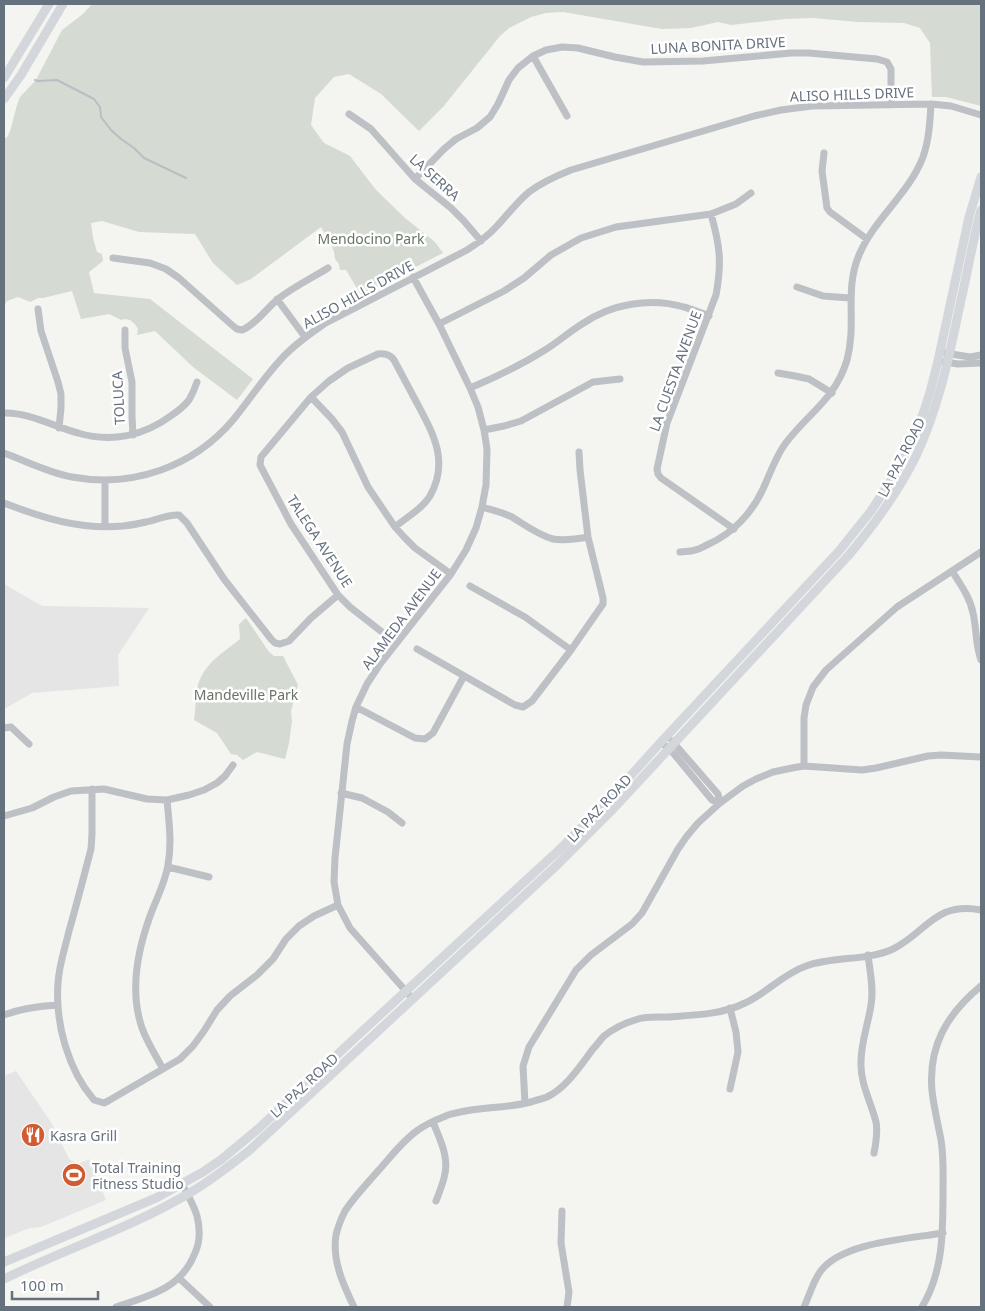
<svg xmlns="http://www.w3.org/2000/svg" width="985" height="1311" viewBox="0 0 985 1311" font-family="'Noto Sans',sans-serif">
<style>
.built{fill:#e4e5e4}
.green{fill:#d5dad2}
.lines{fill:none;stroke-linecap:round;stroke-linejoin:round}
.stream{stroke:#b6c0c4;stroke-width:2}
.minor{stroke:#bdc0c4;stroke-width:7}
.major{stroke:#d3d7db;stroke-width:9}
.labels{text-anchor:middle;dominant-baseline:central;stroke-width:5;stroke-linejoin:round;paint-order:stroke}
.street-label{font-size:14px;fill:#65727e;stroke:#fff}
.park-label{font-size:14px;fill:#677664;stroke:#fff}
.poi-label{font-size:14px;fill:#65727e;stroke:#fff;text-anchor:start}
</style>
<rect width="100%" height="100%" fill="#f4f4f0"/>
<path class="built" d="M4,584l38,22 107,2 -31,47 1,31 -87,7 -28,16z
M16,1071l36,53 17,35 9,5 11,-5 17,41 -65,27 -11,1 -26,10v-162z"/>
<path class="green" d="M92,4h889v102l-35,-9h-14l-2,-54 -10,-15 -16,-5 -46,-1 -45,-4 -28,1 -54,6 -13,-3 -27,6 -29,1 -99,-17 -17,1 -15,4 -22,11 -9,8 -57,71 -24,24 -38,-37 -32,-20 -15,3 -19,21 -4,27 13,18 26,13 26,34 29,28 30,24 8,11 -82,42 -15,-25h-6l-1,-6 -4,-5 -1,-7 -2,-6 -11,-19 -70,52 -14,6 -24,-22 -18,-29 -56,-2 -37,-11 -11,2 2,15 4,14 5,2 1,7 -14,11 5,21 56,6 103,80 -16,21 -44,-33 -38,-36 -18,4 1,-6 -3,-5 -5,-4 -5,-1 -4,1 -12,-6 -28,5 -9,-28 -29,7h-5l-8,4 -12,-5 -11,4 -3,4v-166l4,-3 3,-8 6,-23 3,-8 16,-17 26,-50 21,-16z
M246,618l23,34 5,4h9l15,29 -7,26 1,10 -3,22 -4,16 -28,-7 -14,8 -6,-5 -6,-1 -14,-21 -23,-13c2,-10 1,-21 3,-31 6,-26 25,-35 43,-50l-1,-15z"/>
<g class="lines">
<path class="stream" d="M35,80l3,1 19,-1 37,19 6,8 1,10 10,13 10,9 13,9 10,10 42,20"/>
<path class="minor" d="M533,56l34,60
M349,114l22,15 44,50 36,29 13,13 17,20
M824,153l-2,18 5,37 3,4 37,27
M415,179l29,-30 12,-10 21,-11 13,-11 8,-13 11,-24 9,-12 15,-12 13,-6 16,-3 16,1 37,9 28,5 60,-1 88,-8h18l68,6 10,3 4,7v36
M711,214c9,32 11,48 5,81l-49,128 -10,46 1,5 3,4 73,51
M113,258l37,5 16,6 13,9 54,48 4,3 5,1c13,-5 25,-22 36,-31 15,-12 34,-21 50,-31
M797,287l26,9 27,2
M277,299l28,38
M38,309l3,22 17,51 3,12v14l-2,20
M439,324l65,-33 20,-13 27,-23 30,-17 35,-11 95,-13 25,-10 15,-11
M125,330v18l7,34v35l1,18
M945,353l25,4 11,-2
M938,361l20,3 23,-1
M778,373l17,3 14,3 23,14
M470,388c26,-11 51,-23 75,-38 13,-8 24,-18 37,-26 29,-20 68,-27 102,-17 8,2 17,6 25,9
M311,397l21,22 10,13 26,55 27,40 10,11 10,10 36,26
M4,413c24,-1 51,14 74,20 33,10 66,3 94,-18 6,-4 13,-10 17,-15 3,-5 6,-12 8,-18
M484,430l20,-4 17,-5 72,-39 27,-3
M4,453c22,8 45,20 68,24 61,11 121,-10 161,-57 18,-22 33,-46 53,-66 11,-11 25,-21 38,-30l143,-74c11,-7 22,-15 30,-24 11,-12 20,-24 32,-34 13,-10 27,-16 42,-22l183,-54 27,-6 31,-4 119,-2 20,2 30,9
M105,480v46
M4,503c39,15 76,27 119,23 8,-1 15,-2 23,-4 11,-2 22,-8 33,-7l8,8 37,56 47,60 4,4 5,1 9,-3 22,-23 27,-23
M482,507c10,3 20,5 30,10 13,8 26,18 41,22 12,2 24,0 35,-2
M395,527c12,-10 27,-18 35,-31 19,-34 4,-61 -12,-91 -8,-15 -16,-30 -24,-45 -4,-6 -9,-7 -16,-6l-30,14 -19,13 -18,16 -50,60 -1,8 31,59 47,71 12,12 46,36
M680,552c5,-1 10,0 15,-2 5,-1 9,-4 14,-6 24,-11 43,-31 54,-55 7,-15 12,-31 22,-45 23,-31 50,-44 62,-84 10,-37 -3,-70 12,-105 15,-36 50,-61 64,-98 6,-17 7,-35 8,-53
M952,571c8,13 18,26 21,42 4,17 2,30 8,47
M470,586l55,31 46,33
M417,649l98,56 8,2 9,-6 39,-51 32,-46v-6l-15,-61 -8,-67 -1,-18
M356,707l59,31 10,1 8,-6 31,-57
M4,728l7,-1 18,17
M672,741l46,53 2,9
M661,742l13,12 38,46 8,3
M804,766v-48l2,-13 7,-18 13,-17 71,-63 84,-55
M92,789v45l-1,15c-7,27 -14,54 -22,82 -4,17 -10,34 -11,52 -3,40 10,87 36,117l10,3 4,-2 72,-42 13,-13 11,-15 13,-21 13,-14 27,-21 16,-16 13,-20 13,-13 15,-10 24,-11
M341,793l21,5 26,14 14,11
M4,816l28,-8 22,-11 17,-6 33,-2 43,10 20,1 22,-5 15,-5 13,-7 8,-7 8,-11
M168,867l41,10
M868,955c2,17 6,34 3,50 -3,20 -10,37 -10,57 -1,21 10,40 15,60 2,10 0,21 -2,31
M412,998l-62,-70 -12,-23 -4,-23 1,-24 12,-114 5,-23 4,-14 11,-23 13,-20 71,-90 15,-24 10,-22 6,-21 4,-22 1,-36 -3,-19 -6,-23 -8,-19 -31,-64 -26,-47
M4,1015c18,-7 35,-9 54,-10
M163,1069c-7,-13 -16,-27 -21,-41 -12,-35 -5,-75 7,-109 6,-18 16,-35 19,-54 4,-22 1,-43 -1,-65
M730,1089l8,-37 -2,-20 -6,-24
M525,1103l-2,-37 6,-19 47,-77 15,-15 41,-31 10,-11 36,-64 9,-13 11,-13 22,-20 23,-17 13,-7 17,-7 19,-4 12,-2 58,4 14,-2 52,-12 13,-1 40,2
M433,1122c7,18 17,36 11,56 -2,8 -5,15 -8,23
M562,1211l-1,32 8,49 -2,15
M179,1278l31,29
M116,1307c33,-11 65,-18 79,-54 5,-11 5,-25 2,-37 -3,-11 -10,-22 -15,-32
M354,1307c-11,-23 -22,-46 -18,-72 2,-9 5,-16 9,-24 9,-14 21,-26 32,-39 13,-14 25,-31 41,-42 9,-7 20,-11 30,-15 27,-9 56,-6 83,-13 5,-2 11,-3 16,-5 20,-10 33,-31 46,-48 4,-4 7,-9 11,-13 10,-8 21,-13 34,-17 9,-3 20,-2 29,-2 26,-2 54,-2 78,-14 22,-10 38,-29 61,-37 27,-10 62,-5 87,-17 33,-16 42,-48 88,-39
M804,1307c5,-11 9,-25 16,-35 21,-30 88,-33 123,-39
M922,1307c21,-35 21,-74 21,-114 0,-18 1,-35 -2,-53 -3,-16 -7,-32 -9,-49 -4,-45 15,-77 49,-105"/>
<path class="major" d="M4,78l45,-74
M4,99l17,-24 42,-71
M4,1262l152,-64 47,-26 19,-13 36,-30 97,-91 205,-189 45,-45 56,-62 178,-191 32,-40 23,-35 10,-19 19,-43 7,-22 8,-31 31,-144 12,-40
M4,1279c61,-30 126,-51 184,-85 22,-13 43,-29 63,-45l304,-282 59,-59 234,-252c26,-31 50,-63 68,-100 21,-45 32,-93 42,-142 7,-31 13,-62 20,-93l3,-11"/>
</g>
<defs>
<g id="restaurant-disc" transform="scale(1.25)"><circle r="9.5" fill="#d25c32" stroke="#fff"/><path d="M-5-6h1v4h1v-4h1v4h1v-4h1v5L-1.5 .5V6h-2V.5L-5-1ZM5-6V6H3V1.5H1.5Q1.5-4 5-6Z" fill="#fff"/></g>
<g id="stadium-disc" transform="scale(1.25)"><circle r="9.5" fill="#d25c32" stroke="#fff"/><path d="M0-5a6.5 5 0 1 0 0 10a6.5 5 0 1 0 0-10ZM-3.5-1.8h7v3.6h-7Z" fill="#fff"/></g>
</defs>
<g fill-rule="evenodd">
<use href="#restaurant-disc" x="33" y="1135"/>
<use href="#stadium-disc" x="74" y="1175"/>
</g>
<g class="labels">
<g class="street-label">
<text transform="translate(718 45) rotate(-3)">LUNA BONITA DRIVE</text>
<text transform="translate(852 94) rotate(-2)">ALISO HILLS DRIVE</text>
<text transform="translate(435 177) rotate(42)">LA SERRA</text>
<text transform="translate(358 294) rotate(-29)">ALISO HILLS DRIVE</text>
<text transform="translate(675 371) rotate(-70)">LA CUESTA AVENUE</text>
<text transform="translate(118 398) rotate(-93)">TOLUCA</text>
<text transform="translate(901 457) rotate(-63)">LA PAZ ROAD</text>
<text transform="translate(320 541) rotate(57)">TALEGA AVENUE</text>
<text transform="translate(401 619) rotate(-53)">ALAMEDA AVENUE</text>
<text transform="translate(599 808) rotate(-47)">LA PAZ ROAD</text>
<text transform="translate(304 1085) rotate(-43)">LA PAZ ROAD</text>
</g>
<g class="park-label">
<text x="371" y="238">Mendocino Park</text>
<text x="246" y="694">Mandeville Park</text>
</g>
<g class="poi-label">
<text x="50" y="1135">Kasra Grill</text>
<text x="92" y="1167">Total Training<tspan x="92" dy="16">Fitness Studio</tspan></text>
</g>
</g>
<rect width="985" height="1311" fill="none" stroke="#65727e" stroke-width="10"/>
<path d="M12 1291v8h86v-8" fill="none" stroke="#65727e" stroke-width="2.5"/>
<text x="20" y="1291" font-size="15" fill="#65727e" stroke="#ffffff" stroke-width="4" paint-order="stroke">100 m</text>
</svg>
